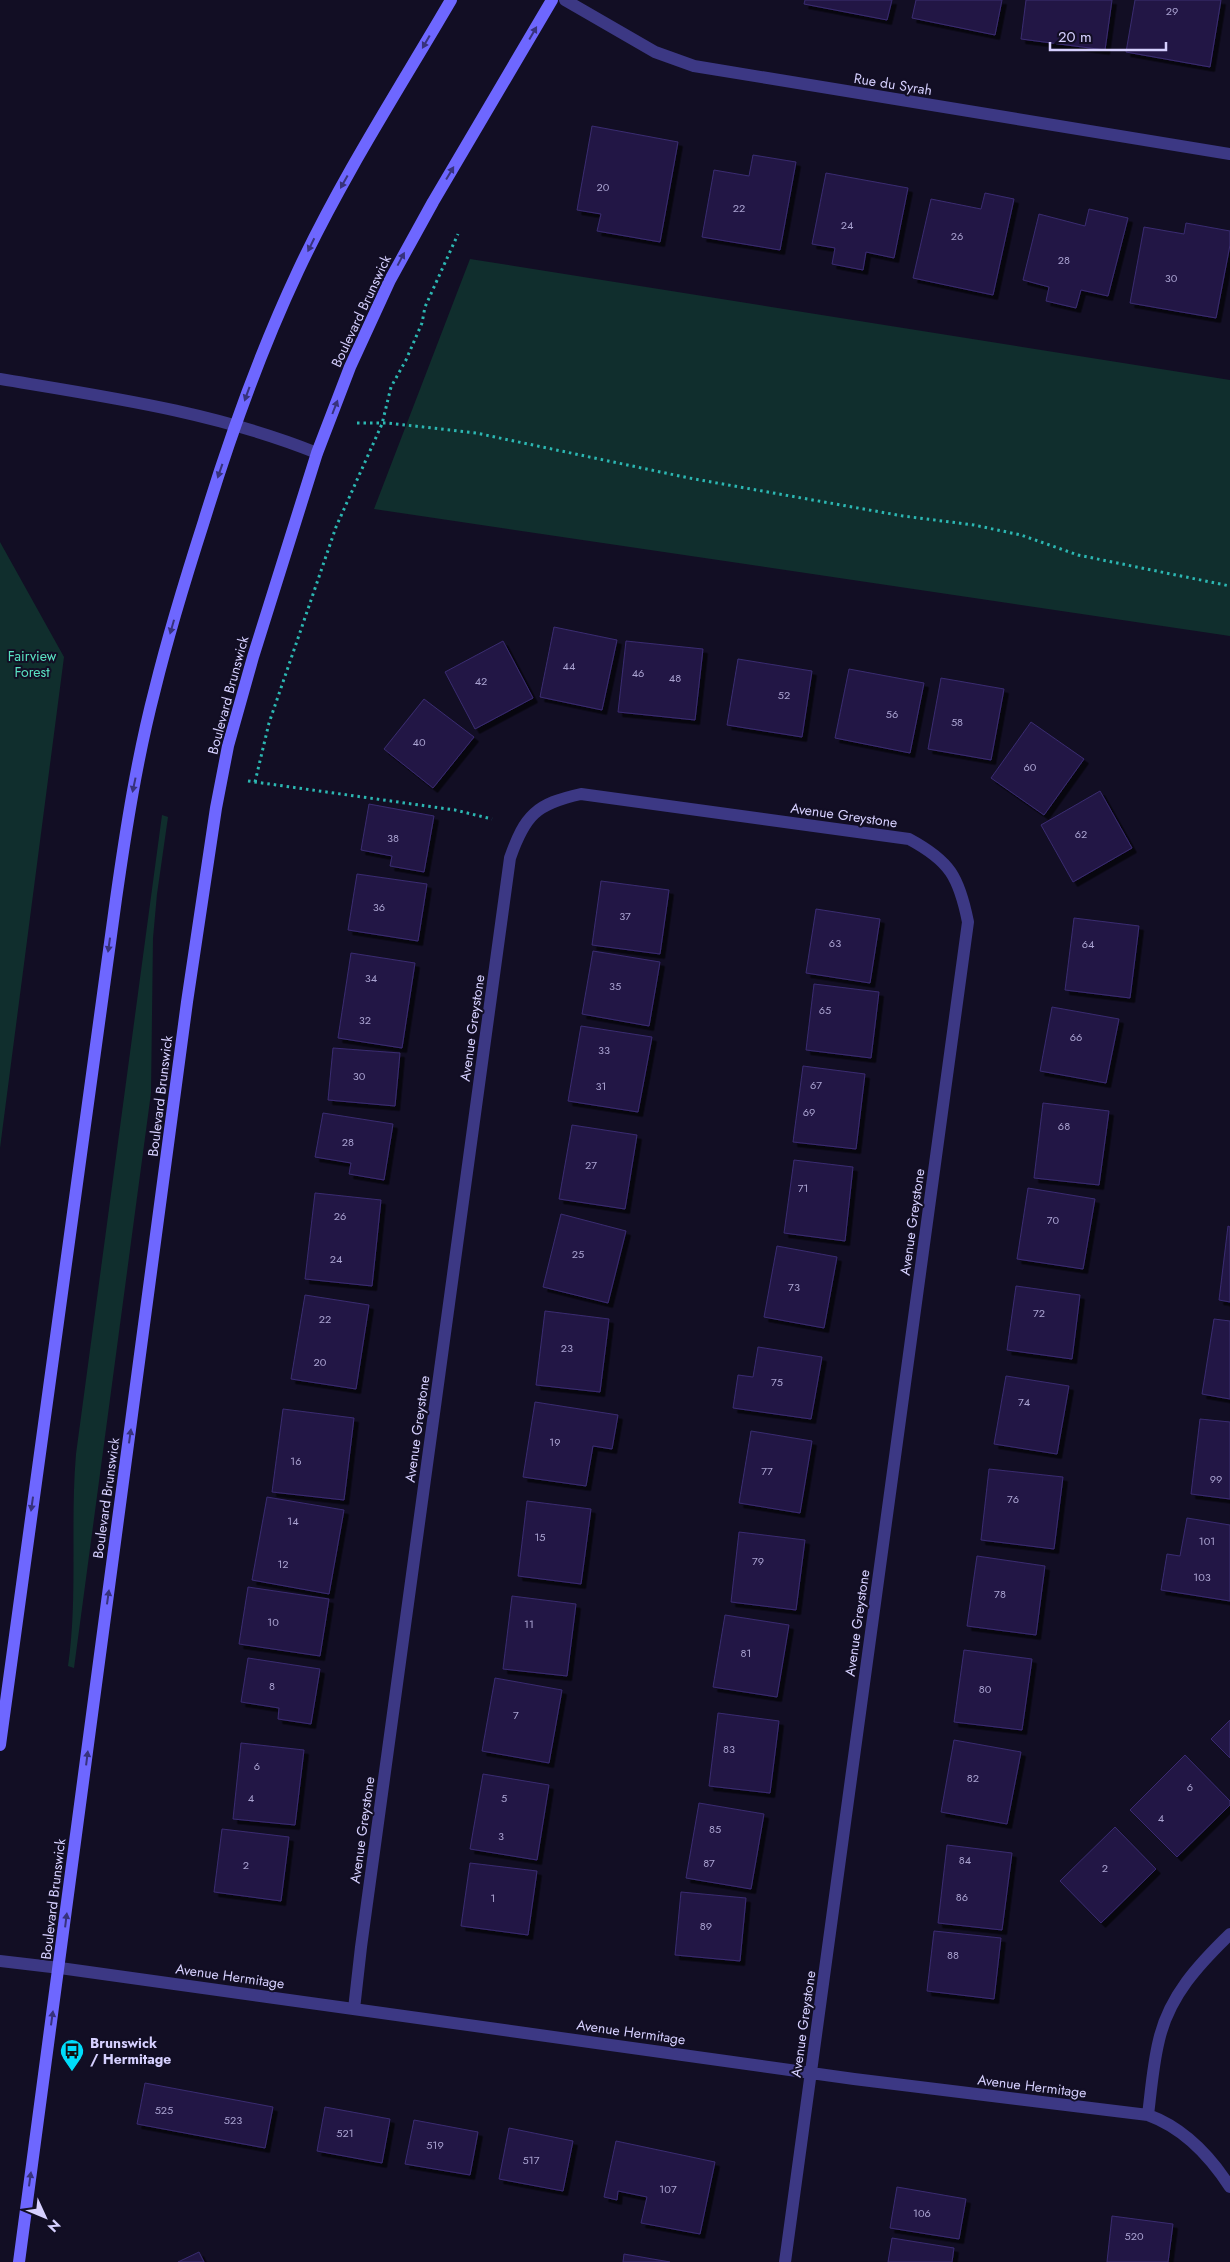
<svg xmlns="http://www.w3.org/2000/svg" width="1230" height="2262" viewBox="0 0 1230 2262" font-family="Jost,sans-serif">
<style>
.green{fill:#102e2d}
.building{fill:#231945;stroke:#3a2b71;filter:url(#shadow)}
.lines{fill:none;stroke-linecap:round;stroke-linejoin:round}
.path{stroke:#2cb7b2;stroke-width:3;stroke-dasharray:2.5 4;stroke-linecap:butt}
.lane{stroke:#3c3884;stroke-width:12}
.street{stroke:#3c3884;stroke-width:12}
.secondary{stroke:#6e67ff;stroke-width:12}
.oneway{fill:#37327c}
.labels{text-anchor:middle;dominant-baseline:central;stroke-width:4;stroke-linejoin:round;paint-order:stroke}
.number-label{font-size:11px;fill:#a9a2d0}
.street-label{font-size:14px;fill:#d6d0ff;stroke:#120e24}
.park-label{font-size:14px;fill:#5ae2c2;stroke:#120e24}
.poi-label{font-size:14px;font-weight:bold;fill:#d6d0ff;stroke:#120e24;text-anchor:start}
</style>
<defs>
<filter id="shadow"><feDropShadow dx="4.5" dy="4.5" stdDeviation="0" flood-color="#0009"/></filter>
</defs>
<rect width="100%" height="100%" fill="#120e24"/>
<path class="green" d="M470,259l760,121v256l-856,-127z
M0,542l64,115 -64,491z
M162,815l6,2 -11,77 -4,44 -2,155 -77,575 -6,-2c10,-70 2,-141 8,-212z"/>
<path class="building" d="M805,0h87l-5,20 -83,-16z
M916,0h86l-7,35 -83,-17z
M1026,0h86l-7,50 -84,-11z
M1135,0h86l-11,67 -84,-15z
M592,126l86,16 -18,100 -63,-11 4,-17 -24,-4z
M753,155l43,7 -16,88 -78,-13 12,-67 35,6z
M826,173l82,15 -14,70 -28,-6 -3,18 -31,-6 3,-16 -23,-4z
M985,193l29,6 -21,96 -80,-17 18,-79 50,10z
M1089,209l39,9 -20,78 -27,-6 -5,18 -30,-7 3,-14 -26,-7 16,-66 46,12z
M1186,223l44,8v14l-14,73 -86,-15 14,-76 40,7z
M554,627l63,13 -15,70 -62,-13z
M503,641l30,57 -58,31 -30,-57z
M626,641l77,8 -8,71 -77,-8z
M738,659l74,12 -10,66 -75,-12z
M849,669l75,14 -14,70 -75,-15z
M941,678l63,11 -13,71 -63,-11z
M424,699l50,38 -41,51 -49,-39z
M1031,722l53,37 -40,56 -53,-37z
M1100,791l32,57 -59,34 -32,-57z
M369,804l65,12 -10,56 -34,-6 2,-10 -31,-6z
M357,874l70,10 -9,57 -70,-11z
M601,881l68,9 -9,64 -68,-9z
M816,909l64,10 -10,64 -64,-10z
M1074,918l65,8 -9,72 -65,-8z
M593,951l67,11 -11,64 -67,-12z
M351,953l64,10 -13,85 -64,-10z
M814,984l65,8 -8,66 -65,-8z
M1052,1007l67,12 -13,64 -66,-12z
M581,1026l71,11 -14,75 -70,-11z
M333,1048l67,5 -5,53 -67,-6z
M803,1066l62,8 -9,75 -63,-7z
M1043,1103l66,8 -10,74 -65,-7z
M323,1113l70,11 -9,56 -35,-6 2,-11 -36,-6z
M572,1125l65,10 -12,74 -66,-10z
M794,1160l59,7 -8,74 -61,-8z
M1028,1188l67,11 -12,70 -66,-10z
M315,1193l66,7 -9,86 -67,-7z
M561,1214l65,17 -18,72 -65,-16z
M1228,1226l2,1v75l-11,-2z
M777,1246l60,11 -13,71 -60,-11z
M1016,1286l64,9 -8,64 -65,-9z
M305,1295l64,10 -13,84 -65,-10z
M545,1311l64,8 -9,73 -64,-7z
M1214,1319l16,2v78l-28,-5z
M758,1347l64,10 -11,62 -78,-11 5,-33 15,2z
M1006,1376l63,10 -12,68 -63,-10z
M535,1402l83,13 -6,34 -19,-3 -7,40 -63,-9z
M283,1409l71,9 -10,82 -72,-8z
M1200,1419l30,3v77l-39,-5z
M751,1431l61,10 -12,72 -61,-10z
M989,1469l74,8 -9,72 -73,-9z
M267,1497l77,13 -15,84 -77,-14z
M527,1501l64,8 -10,75 -63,-8z
M1187,1518l43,7v76l-69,-11 6,-36 13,2z
M739,1532l66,8 -9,70 -65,-8z
M977,1556l68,10 -9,69 -69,-9z
M248,1587l81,12 -9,57 -81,-12z
M512,1596l64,8 -9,72 -64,-7z
M725,1615l64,10 -12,72 -64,-10z
M964,1650l68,9 -10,71 -68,-8z
M248,1658l72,11 -9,55 -33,-5 1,-11 -38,-6z
M495,1678l67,12 -13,73 -67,-12z
M718,1713l61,8 -9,72 -61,-7z
M1230,1720v38l-19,-19z
M954,1740l67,12 -14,72 -66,-12z
M241,1743l63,7 -9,75 -62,-6z
M1185,1755l45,46v4l-53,52 -47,-47z
M483,1774l66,11 -12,75 -67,-11z
M699,1803l65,11 -13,75 -65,-11z
M1115,1827l41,42 -55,54 -41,-42z
M222,1829l67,8 -8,64 -67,-9z
M947,1845l65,8 -10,77 -64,-7z
M470,1863l67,8 -9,64 -67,-9z
M681,1892l65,6 -6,63 -65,-6z
M934,1931l67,7 -7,61 -67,-8z
M145,2083l128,24 -8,41 -128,-24z
M325,2107l65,12 -8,44 -65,-12z
M414,2120l64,12 -8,43 -65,-11z
M509,2128l64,13 -10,50 -64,-12z
M616,2141l99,21 -15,72 -59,-11 6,-26 -29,-6 -1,9 -13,-3z
M897,2187l69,12 -7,40 -69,-11z
M1112,2216l61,8 -5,38h-61z
M892,2238l62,10 -2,14h-64z
M199,2252l5,10h-26z
M624,2254l46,8h-47z"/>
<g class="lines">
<path class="path" d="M357,423h31l88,10 213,45 214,38 71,9 47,10 57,20 152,31
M248,781l207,29 37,9
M255,782l14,-59 67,-196 46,-103 9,-37 15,-27 16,-37 3,-16 33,-73"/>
<path class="lane" d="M0,379c108,18 215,33 317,74"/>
<path class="street" d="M565,0l90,52 39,14 536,88
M0,1961l60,7 794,111 294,36c36,13 62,41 82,72
M354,2009l7,-62 149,-1089c15,-43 26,-54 71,-64l328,45c41,22 50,38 59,83l-183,1340
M1148,2115c3,-24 5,-51 11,-75 10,-44 40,-76 71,-106"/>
<path class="secondary" d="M0,1745l116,-846c10,-70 21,-141 39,-210 14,-57 31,-112 49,-168 26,-85 56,-169 94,-250 44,-94 101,-182 153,-271
M19,2262l168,-1260 29,-194 12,-62 25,-89 64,-204 33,-86 40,-87 43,-78 119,-202"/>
</g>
<defs><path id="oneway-solid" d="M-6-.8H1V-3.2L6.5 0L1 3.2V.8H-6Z" transform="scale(1.25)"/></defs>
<g class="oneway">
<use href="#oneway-solid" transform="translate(533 33) rotate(-60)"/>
<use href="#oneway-solid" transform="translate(426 42) rotate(120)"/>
<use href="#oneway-solid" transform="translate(450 173) rotate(-59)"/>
<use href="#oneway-solid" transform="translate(344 182) rotate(119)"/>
<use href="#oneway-solid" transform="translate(311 245) rotate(116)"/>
<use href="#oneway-solid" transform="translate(401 259) rotate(-62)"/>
<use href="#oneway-solid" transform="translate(247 394) rotate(110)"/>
<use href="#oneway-solid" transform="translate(335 407) rotate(-69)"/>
<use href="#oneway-solid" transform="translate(220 471) rotate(109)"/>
<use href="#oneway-solid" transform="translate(172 627) rotate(106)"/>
<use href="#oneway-solid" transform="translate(134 785) rotate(102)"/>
<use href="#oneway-solid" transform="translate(109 945) rotate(98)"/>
<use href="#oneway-solid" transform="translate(130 1436) rotate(-82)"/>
<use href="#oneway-solid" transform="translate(32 1504) rotate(98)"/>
<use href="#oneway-solid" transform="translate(108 1597) rotate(-82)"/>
<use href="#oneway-solid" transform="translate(87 1758) rotate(-83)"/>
<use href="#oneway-solid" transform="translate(66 1920) rotate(-83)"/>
<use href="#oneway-solid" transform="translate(52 2018) rotate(-82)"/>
<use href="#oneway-solid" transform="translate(30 2179) rotate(-82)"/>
</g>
<defs>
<g id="bus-pin" transform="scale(1.25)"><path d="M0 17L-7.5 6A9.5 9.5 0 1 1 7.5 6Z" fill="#00ddfb" stroke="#120e24"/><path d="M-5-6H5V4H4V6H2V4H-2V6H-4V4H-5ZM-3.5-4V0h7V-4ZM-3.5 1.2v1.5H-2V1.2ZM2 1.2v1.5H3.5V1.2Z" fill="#111"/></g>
</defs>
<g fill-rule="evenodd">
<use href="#bus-pin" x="72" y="2051"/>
</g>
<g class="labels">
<g class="number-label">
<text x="1172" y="11">29</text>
<text x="603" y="187">20</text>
<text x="739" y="208">22</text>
<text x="847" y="225">24</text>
<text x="957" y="236">26</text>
<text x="1064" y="260">28</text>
<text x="1171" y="278">30</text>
<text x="569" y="666">44</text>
<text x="638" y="673">46</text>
<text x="675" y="678">48</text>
<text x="481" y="681">42</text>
<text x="784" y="695">52</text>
<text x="892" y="714">56</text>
<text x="957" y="722">58</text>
<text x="419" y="742">40</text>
<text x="1030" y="767">60</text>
<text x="1081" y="834">62</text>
<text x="393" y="838">38</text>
<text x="379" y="907">36</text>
<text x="625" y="916">37</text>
<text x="835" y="943">63</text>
<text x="1088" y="944">64</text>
<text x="371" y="978">34</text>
<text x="615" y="986">35</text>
<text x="825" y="1010">65</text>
<text x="365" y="1020">32</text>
<text x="1076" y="1037">66</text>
<text x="604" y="1050">33</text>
<text x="359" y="1076">30</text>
<text x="816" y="1085">67</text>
<text x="601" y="1086">31</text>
<text x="809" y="1112">69</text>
<text x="1064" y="1126">68</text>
<text x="348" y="1142">28</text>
<text x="591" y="1165">27</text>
<text x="803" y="1188">71</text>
<text x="340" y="1216">26</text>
<text x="1053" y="1220">70</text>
<text x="578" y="1254">25</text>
<text x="336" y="1259">24</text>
<text x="794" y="1287">73</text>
<text x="1039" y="1313">72</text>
<text x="325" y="1319">22</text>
<text x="567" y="1348">23</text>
<text x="320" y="1362">20</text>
<text x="777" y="1382">75</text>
<text x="1024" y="1402">74</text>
<text x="555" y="1442">19</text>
<text x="296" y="1461">16</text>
<text x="767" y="1471">77</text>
<text x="1216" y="1479">99</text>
<text x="1013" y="1499">76</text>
<text x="293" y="1521">14</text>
<text x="540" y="1537">15</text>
<text x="1207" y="1541">101</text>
<text x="758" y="1561">79</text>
<text x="283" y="1564">12</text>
<text x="1202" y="1577">103</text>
<text x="1000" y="1594">78</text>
<text x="273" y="1622">10</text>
<text x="529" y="1624">11</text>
<text x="746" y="1653">81</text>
<text x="272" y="1686">8</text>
<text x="985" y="1689">80</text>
<text x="516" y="1715">7</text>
<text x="729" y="1749">83</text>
<text x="257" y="1766">6</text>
<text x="973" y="1778">82</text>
<text x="1190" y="1787">6</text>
<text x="251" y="1798">4</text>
<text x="504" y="1798">5</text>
<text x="1161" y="1818">4</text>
<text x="715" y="1829">85</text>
<text x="501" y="1836">3</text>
<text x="965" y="1860">84</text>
<text x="709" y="1863">87</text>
<text x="246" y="1865">2</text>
<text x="1105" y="1868">2</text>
<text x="962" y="1897">86</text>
<text x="493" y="1898">1</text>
<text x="706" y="1926">89</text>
<text x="953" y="1955">88</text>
<text x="164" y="2110">525</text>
<text x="233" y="2120">523</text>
<text x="345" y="2133">521</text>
<text x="435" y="2145">519</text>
<text x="531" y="2160">517</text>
<text x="668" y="2189">107</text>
<text x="922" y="2213">106</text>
<text x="1134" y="2236">520</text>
</g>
<g class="street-label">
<text transform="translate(893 84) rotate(9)">Rue du Syrah</text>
<text transform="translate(361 311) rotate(-65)">Boulevard Brunswick</text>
<text transform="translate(228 695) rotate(-75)">Boulevard Brunswick</text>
<text transform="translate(844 815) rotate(8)">Avenue Greystone</text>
<text transform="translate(472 1028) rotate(-82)">Avenue Greystone</text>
<text transform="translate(160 1096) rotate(-83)">Boulevard Brunswick</text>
<text transform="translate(912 1222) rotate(-82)">Avenue Greystone</text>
<text transform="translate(417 1429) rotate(-82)">Avenue Greystone</text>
<text transform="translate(106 1498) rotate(-82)">Boulevard Brunswick</text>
<text transform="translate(857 1623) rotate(-82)">Avenue Greystone</text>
<text transform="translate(362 1830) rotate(-82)">Avenue Greystone</text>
<text transform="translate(53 1899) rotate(-83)">Boulevard Brunswick</text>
<text transform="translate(230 1976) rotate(8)">Avenue Hermitage</text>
<text transform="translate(803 2024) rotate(-82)">Avenue Greystone</text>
<text transform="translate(631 2032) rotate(8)">Avenue Hermitage</text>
<text transform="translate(1032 2086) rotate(7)">Avenue Hermitage</text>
</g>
<g class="park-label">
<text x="32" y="656">Fairview<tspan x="32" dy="16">Forest</tspan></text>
</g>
<g class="poi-label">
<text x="90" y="2043">Brunswick<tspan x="90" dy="16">/ Hermitage</tspan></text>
</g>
</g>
<g transform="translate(45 2217) rotate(134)" stroke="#120e24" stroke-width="4" paint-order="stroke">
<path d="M0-4L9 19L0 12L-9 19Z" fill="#d6d0ff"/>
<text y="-8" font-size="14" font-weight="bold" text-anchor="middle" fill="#d6d0ff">N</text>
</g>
<path d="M1050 42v8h116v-8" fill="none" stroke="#d6d0ff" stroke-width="2.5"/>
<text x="1058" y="42" font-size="15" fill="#d6d0ff" stroke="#120e24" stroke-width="4" paint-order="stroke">20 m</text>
</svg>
